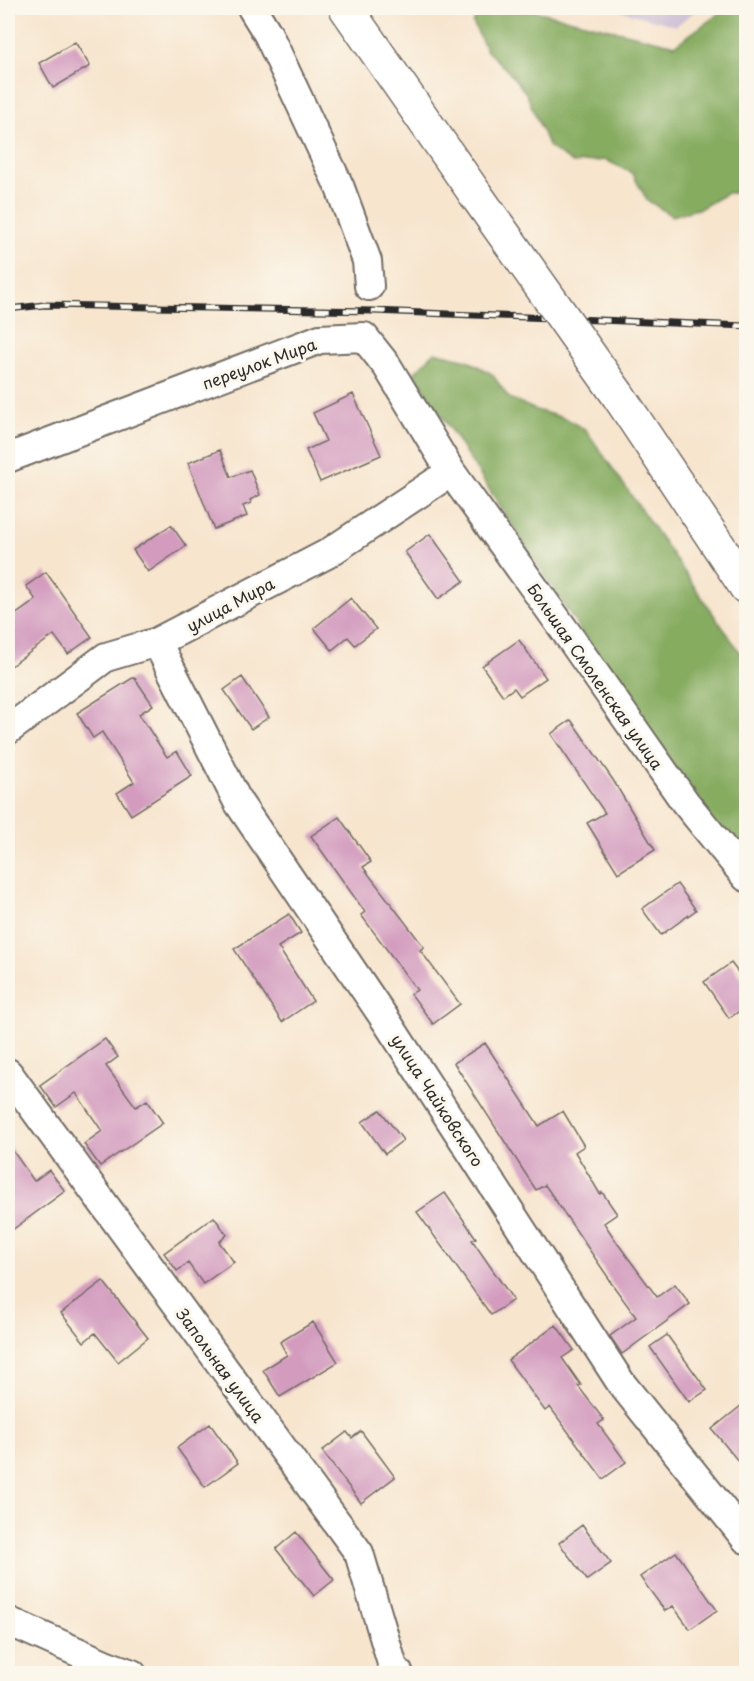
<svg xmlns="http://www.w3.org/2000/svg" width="754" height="1681" viewBox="0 0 754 1681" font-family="'Playpen Sans',sans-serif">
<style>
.industrial{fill:#ccbfd4}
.forest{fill:#86ac61;stroke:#586c46;stroke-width:1.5}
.building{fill:#d39cbf}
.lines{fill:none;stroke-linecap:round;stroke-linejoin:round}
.street-casing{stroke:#726c64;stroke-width:32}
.secondary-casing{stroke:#726c64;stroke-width:36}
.street{stroke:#fff;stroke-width:28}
.secondary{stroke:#fff;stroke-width:33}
.rail-casing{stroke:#2b2b2b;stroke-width:7}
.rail{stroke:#fbf7ec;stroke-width:4.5;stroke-dasharray:14;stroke-linecap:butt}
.secondary-bridge-casing{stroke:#726c64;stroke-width:36;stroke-linecap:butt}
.secondary-bridge{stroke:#fff;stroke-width:33}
.labels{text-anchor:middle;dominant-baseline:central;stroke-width:6;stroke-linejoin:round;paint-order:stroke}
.street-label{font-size:16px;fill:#2b2b2b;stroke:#fbf7ec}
</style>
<rect width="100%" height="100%" fill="#fbf7ec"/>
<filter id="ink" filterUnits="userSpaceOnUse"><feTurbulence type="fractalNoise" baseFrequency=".0167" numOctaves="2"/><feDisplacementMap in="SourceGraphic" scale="12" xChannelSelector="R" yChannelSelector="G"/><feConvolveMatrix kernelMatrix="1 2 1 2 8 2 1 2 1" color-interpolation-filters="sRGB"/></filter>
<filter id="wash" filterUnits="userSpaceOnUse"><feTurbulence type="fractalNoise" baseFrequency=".008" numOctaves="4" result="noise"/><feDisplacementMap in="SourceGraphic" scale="24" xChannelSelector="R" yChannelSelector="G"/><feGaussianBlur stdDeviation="1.35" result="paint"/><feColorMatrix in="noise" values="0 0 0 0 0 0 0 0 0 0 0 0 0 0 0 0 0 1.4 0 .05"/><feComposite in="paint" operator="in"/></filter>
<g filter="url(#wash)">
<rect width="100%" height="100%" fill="#f7e5ce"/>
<path class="industrial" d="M611,8h88l-23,18z"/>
<path class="forest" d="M481,8h42l152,37 52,-37h19v185h-19l-26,15 -29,8 -25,-16 -15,-27 -26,-13 -33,3 -24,-16 -23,-54 -19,-23 -20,-19 -14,-28z
M435,352l32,8 25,14 17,24 27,12 31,9 19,11 160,231v226l-332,-514z"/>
<g id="blocks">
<path class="building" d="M75,42l15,24 -37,22 -14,-25z
M353,394l28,61 -61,27 -14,-32 20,-9 -13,-28z
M220,450l11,27 19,-7 10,25 -10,5 1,3 -8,3 4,10 -33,13 -26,-66z
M171,525l15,21 -38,26 -15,-22z
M430,534l34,47 -26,18 -33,-47z
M46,572l46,65 -24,17 -14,-19 -46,33v-48l28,-20 -10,-14z
M351,598l25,31 -21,16 -7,-8 -16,13 -18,-22z
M519,640l27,38 -26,18 -6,-8 -11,8 -21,-30z
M134,677l19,28 -14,9 28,43 10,-6 15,25 -61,39 -14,-22 17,-11 -32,-50 -9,6 -16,-25z
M242,677l27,40 -18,12 -27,-39z
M571,720l42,60 42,70 -37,23 -31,-50 18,-10 -54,-79z
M339,817l32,45 -8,5 61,80 -4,3 40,54 -27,20 -22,-30 6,-4 -56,-75 4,-3 -54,-76z
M677,884l19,26 -35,25 -19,-26z
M289,914l12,19 -23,14 35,54 -31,21 -48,-73z
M731,963l16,21v22l-18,12 -25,-36z
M105,1039l13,18 -12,9 30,41 11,-7 16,23 -63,43 -16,-22 18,-13 -26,-38 -20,14 -16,-22z
M485,1043l54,83 24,-15 21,35 -9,6 25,42 2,-2 15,22 -13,9 14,21 39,53 18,-13 15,20 -68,50 -12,-18 26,-19 -27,-37h1l-65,-95 -9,5 -82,-127z
M380,1110l23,30 -18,14 -23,-32z
M8,1144l26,37 15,-11 16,21 -57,42z
M445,1193l31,45 -4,2 40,58 1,2 -22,15 -74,-103z
M214,1217l13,18 -8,7 15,20 -31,22 -15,-21 -11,8 -13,-18z
M103,1281l45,57 -30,24 -23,-29 -11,9 -23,-29z
M313,1322l25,40 -58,35 -17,-27 24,-15 -7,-13z
M556,1325l18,25 -12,8 19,27 -3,1 26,34 -6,4 28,38 -23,17 -53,-72 -5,4 -37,-51z
M667,1335l40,55 -18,12 -39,-55z
M747,1401v71l-35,-43z
M210,1424l28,39 -33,24 -28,-39z
M361,1431l34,46 -34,26 -39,-52 25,-19 5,6z
M582,1525l29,38 -24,17 -28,-37z
M296,1532l38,48 -20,16 -38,-47z
M676,1552l41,58 -27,19 -17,-23 -8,5 -25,-34z"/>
</g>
</g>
<g filter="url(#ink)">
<use href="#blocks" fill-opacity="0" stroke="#726c64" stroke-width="1.5"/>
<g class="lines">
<g class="street-casing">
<path id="street" d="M252,8l16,26 72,154 27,73 2,25
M8,458l312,-119 44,-2 23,29 64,106 117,163 117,167 61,75
M157,642l81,160 149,220 234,361 125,156
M8,730l98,-73 51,-15 170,-88 124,-82
M8,1073l351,480 34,114 6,7
M8,1621l99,44 25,9"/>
</g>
<g class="secondary-casing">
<path id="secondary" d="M346,8l130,187
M618,395l128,192"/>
</g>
<use href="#street" class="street"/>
<use href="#secondary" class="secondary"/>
<g class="rail-casing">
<path id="rail" d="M8,309l36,-4 330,6 372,15"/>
</g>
<use href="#rail" class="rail"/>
<g class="secondary-bridge-casing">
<path id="secondary-bridge" d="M476,195l142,200"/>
</g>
<use href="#secondary-bridge" class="secondary-bridge"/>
</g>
</g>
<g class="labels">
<g class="street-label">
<text transform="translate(259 363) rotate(-20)">переулок Мира</text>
<text transform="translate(230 604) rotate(-28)">улица Мира</text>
<text transform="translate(596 676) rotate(55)">Большая Смоленская улица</text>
<text transform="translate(438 1100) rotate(57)">улица Чайковского</text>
<text transform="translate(221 1365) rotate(54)">Запольная улица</text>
</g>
</g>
<rect width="754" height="1681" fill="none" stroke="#fbf7ec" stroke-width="30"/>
</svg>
